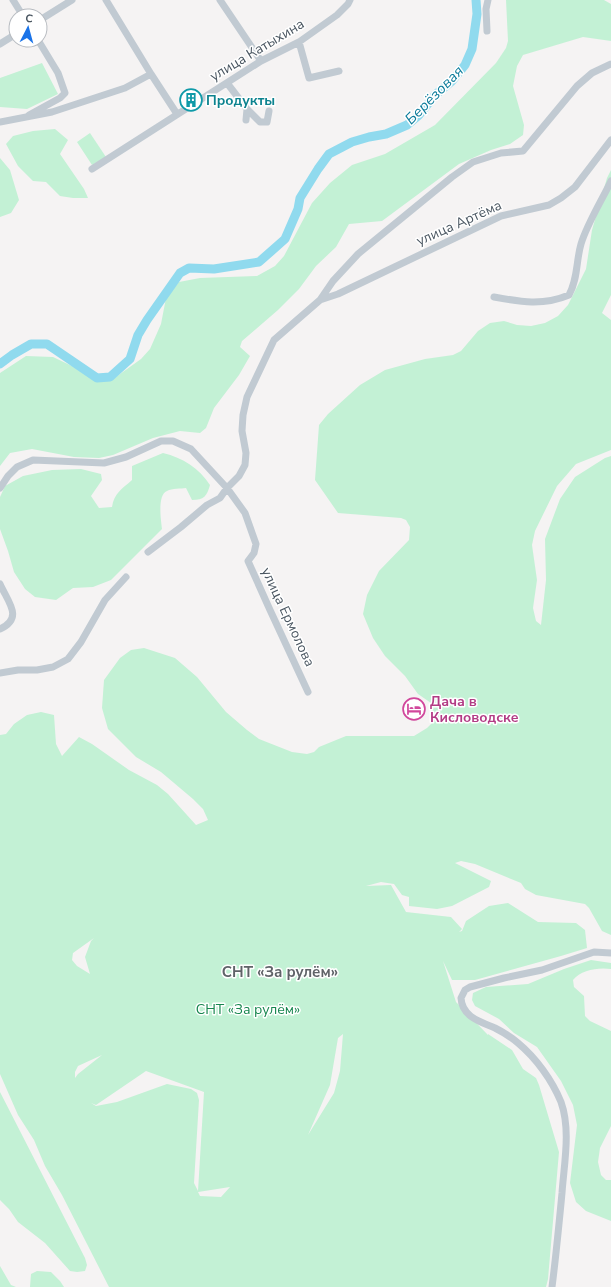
<svg xmlns="http://www.w3.org/2000/svg" width="611" height="1287" viewBox="0 0 611 1287" font-family="'Nunito Sans',sans-serif">
<style>
.green{fill:#c3f1d5;fill-rule:evenodd}
.lines{fill:none;stroke-linecap:round;stroke-linejoin:round}
.river{stroke:#90daee;stroke-width:9}
.minor{stroke:#c1cad2;stroke-width:7}
.labels{text-anchor:middle;dominant-baseline:central;stroke-width:3;stroke-linejoin:round;paint-order:stroke}
.street-label{font-size:14px;fill:#4a5661;stroke:#fff}
.culture-label{font-size:14px;font-weight:bold;fill:#0d838f;stroke:#fff;text-anchor:start}
.hotel-label{font-size:14px;font-weight:bold;fill:#b23c85;stroke:#fff;text-anchor:start}
.park-label{font-size:14px;fill:#17864f;stroke:#fff}
.water-label{font-size:15px;font-style:italic;fill:#0c7c9b;stroke:#fff}
.neighbourhood-label{font-size:15px;font-weight:bold;fill:#5f6368;stroke:#fff}
</style>
<rect width="100%" height="100%" fill="#f5f3f3"/>
<path class="green" d="M506,0h98l7,4v37l-28,-4 -60,18 -6,11 -4,20 11,39 -1,10 -13,9 -19,6 -32,14 -77,57 -33,3 -13,23 -20,19 -17,23 -21,21 -36,31 -2,6 10,9 -11,19 -25,33 -8,20 -6,5 -20,-2 -27,7 -40,17 -14,3 -25,-1 -42,-8 -22,4 -10,13v-93l26,-17 27,1 19,9 22,14 13,1 6,-2 28,-20 9,-10 11,-25 5,-26 13,-16 21,-4 57,-2 18,-10 9,-10 28,-53 18,-20 22,-18 33,-11 50,-29 61,-62 10,-15 2,-7z
M42,63l16,31 -31,15 -27,-2v-29z
M55,129l13,11 -8,14 24,35 4,9h-15l-13,-2 -14,-14 -13,-1 -15,-15 -12,-22 7,-8 20,-5z
M90,133l16,24 -14,8 -15,-23z
M0,158l10,12 9,30 -8,13 -11,4z
M611,170v125l-9,18 9,7v130l-35,14 -19,22 -22,45 -3,14 5,35 -4,28 3,13 5,4 5,-45 -1,-41 15,-40 15,-22 30,-19 6,-2v479l-9,-4 -13,-23 -4,-4 -49,-9 -11,-6 -4,-6 -46,-19 -14,-3 -6,2 36,18 -2,6 -37,19 -15,3 -28,-3v-9l-7,-2 -8,-11 -13,-2 -15,4 25,-1 15,27 45,5 11,12 -3,3 3,-1 4,-10 23,-15 19,-3 30,19 38,1 9,7 2,18 -26,8 -86,24h-23l-9,-19 13,41 32,33v-1l24,16 11,19 13,9 3,7 20,67 -11,127 -2,8h-437l-47,-92 -17,-29 -11,-26 -16,-25 -18,-41v-339l6,-1 8,-10 13,-9 14,-3 13,3 2,29 6,12 17,-19 13,7 37,26 28,15 11,9 28,31 12,-5 -5,-11 -10,-10 -32,-27 -25,-15 -28,-28 -6,-21 2,-28 16,-22 11,-8 13,-2 31,10 22,19 29,35 21,18 12,9 33,13 15,2 7,-2 5,-5 27,-11h68l13,-8 5,-5 -1,-20 -13,-9 -13,-18 -20,-20 -12,-18 -10,-24 4,-19 12,-24 30,-31 1,-13 -4,-7 -5,-2 -63,-5 -23,-33 4,-55 9,-11 32,-29 25,-15 40,-11 28,-4 8,-4 17,-20 12,-8 14,-2 13,4 14,1 14,-3 13,-7 10,-11 18,-36 6,-39 15,-52zM94,938l-3,3 -6,16 5,17 -13,-8 -5,-6 1,-7zM343,1034l-3,37 -6,22 -26,42 22,-50 8,-47zM102,1055l-24,19 -3,4v-6l3,-6zM146,1071l58,21 -6,99 -4,-8 5,-83 -2,-7 -6,-4 -24,-5 -50,18 -21,4 -5,-3 5,2zM230,1187l-9,10 -21,-1 -2,-4z
M163,453c20,5 36,15 47,32 -3,11 -6,15 -18,15l-6,-12c-5,1 -14,0 -19,3 -10,4 -6,29 -5,38l-51,51 -18,7 -20,1 -17,12 -21,-3 -10,-8 -11,-17 -6,-21 -8,-22v-32l5,-11 18,-10 29,-6 29,-1 20,5 1,6 -11,16 8,12 13,-1c2,-14 10,-18 20,-27v-14z
M591,960l20,3v6c-13,-2 -30,1 -38,11l1,7 10,9 1,20 5,5 21,10v95l-11,22 -2,14 3,13 5,5h5v41l-25,-10 -10,-9 -6,-19 7,-58 -4,-20 -12,-24 -24,-34 -23,-14 -15,-14 -24,-13 -3,-6 1,-7 13,-6 42,-3 36,-15z
M0,1092l85,166 2,7 -2,6 -8,1 -7,-1 -25,-28 -27,-21 -9,-13 -9,-9z
M0,1266l11,19 5,2h-16z
M37,1271l14,1 9,9 4,6h-34l1,-13z"/>
<g class="lines">
<path class="river" d="M0,364l12,-9 19,-11h16l50,34 13,-1 20,-18 8,-24 9,-15 33,-47 9,-5 25,1 45,-7 26,-23 13,-30 2,-11 18,-29 11,-15 23,-12 17,-5 17,-3 21,-9 12,-10 16,-20 17,-14 13,-16 7,-16 5,-35 -1,-14"/>
<path class="minor" d="M13,0l10,16
M106,0l45,74 26,40
M220,0l41,61
M40,20l32,-20
M487,31l-1,-22 2,-9
M299,42l10,36 30,-7
M0,44l16,-10
M227,83l20,26 -1,11
M247,109l13,13h7l2,-11
M29,115l31,-17 5,-5 -7,-20 -20,-33
M0,122l52,-10 73,-24 26,-14
M92,169l169,-108 38,-19 38,-27 11,-11 2,-4
M494,297c27,5 49,9 75,-2 9,-16 7,-34 12,-51 6,-20 21,-44 30,-63
M320,300l18,-6 163,-78 48,-11 12,-7 14,-11 36,-47
M0,488l8,-12 9,-9 16,-7 71,3 22,-6 35,-16h12l18,8 36,39 18,25 11,31 -2,9 -6,8 22,49 38,82
M148,552l33,-25 26,-22 13,-7 7,-10 12,-12 6,-11 1,-12 -4,-22 1,-16 4,-18 27,-57 46,-40 13,-19 25,-27 94,-77 21,-15 28,-9 22,-2 54,-65 15,-13 19,-9
M0,584c8,18 24,34 0,45
M0,673l18,-3h19l16,-3 15,-8 13,-17 24,-42 21,-23
M552,1287c4,-31 7,-63 10,-94 2,-29 9,-63 -1,-91 -9,-22 -25,-44 -43,-59 -7,-6 -15,-11 -23,-15 -14,-6 -33,-11 -34,-30l4,-8 5,-3 34,-9 38,-8 52,-18 17,1"/>
</g>
<defs>
<g id="building-ring" transform="scale(1.15)"><circle r="9.5" fill="#fff" stroke="#0f9aa8" stroke-width="1.5"/><path d="M-4-6H4V6H1V3H-1V6H-4ZM-2.5-4.3h1.7v1.8h-1.7ZM.8-4.3h1.7v1.8H.8ZM-2.5-1h1.7V.8h-1.7ZM.8-1h1.7V.8H.8Z" fill="#0f9aa8"/></g>
<g id="hotel-ring" transform="scale(1.15)"><circle r="9.5" fill="#fff" stroke="#d1479c" stroke-width="1.5"/><path d="M-6-4.5h1.5V1H6V5H4.5V3h-9V5H-6ZM-4 0a1.8 1.8 0 1 1 3.6 0ZM.5 0V-2.5h3Q6-2.5 6 0Z" fill="#d1479c"/></g>
</defs>
<g fill-rule="evenodd">
<use href="#building-ring" x="191" y="100"/>
<use href="#hotel-ring" x="414" y="709"/>
</g>
<g class="labels">
<g class="street-label">
<text transform="translate(257 50) rotate(-31)">улица Катыхина</text>
<text transform="translate(459 223) rotate(-24)">улица Артёма</text>
<text transform="translate(288 617) rotate(65)">улица Ермолова</text>
</g>
<g class="culture-label">
<text x="206" y="100">Продукты</text>
</g>
<g class="hotel-label">
<text x="430" y="701">Дача в<tspan x="430" dy="16">Кисловодске</tspan></text>
</g>
<g class="park-label">
<text x="248" y="1009">СНТ «За рулём»</text>
</g>
<g class="water-label">
<text transform="translate(434 95) rotate(-45)">Берёзовая</text>
</g>
<g class="neighbourhood-label">
<text x="280" y="972">СНТ «За рулём»</text>
</g>
</g>
<g transform="translate(28 28) rotate(6)"><circle r="19" fill="#ffffff" stroke="#b7bbc0"/>
<path d="M0-3L7 15L0 10L-7 15Z" fill="#1a73e8"/>
<text y="-6" font-size="11" font-weight="bold" text-anchor="middle" fill="#4a5661">С</text>
</g>
</svg>
